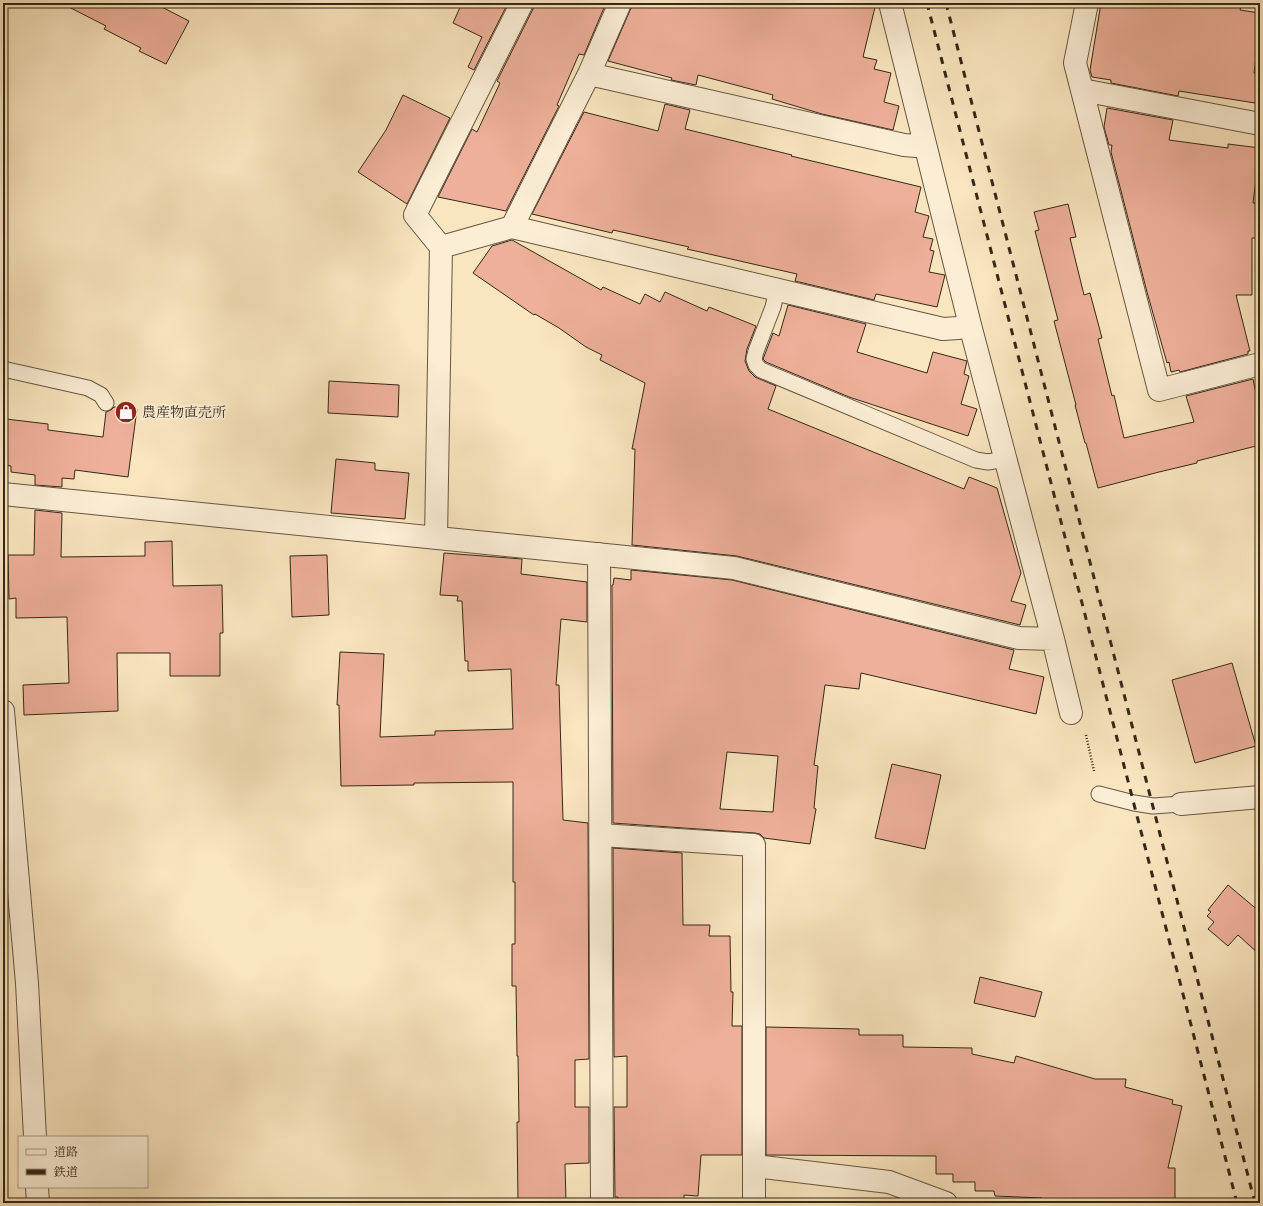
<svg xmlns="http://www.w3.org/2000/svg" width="1263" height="1206" viewBox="0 0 1263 1206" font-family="'EB Garamond','Noto Serif JP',serif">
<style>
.building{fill:#edb09a;stroke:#362718;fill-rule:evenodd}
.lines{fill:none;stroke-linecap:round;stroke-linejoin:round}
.lane-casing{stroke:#675642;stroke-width:17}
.street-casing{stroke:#675642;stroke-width:24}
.path{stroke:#362718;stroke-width:2.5;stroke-dasharray:1 2;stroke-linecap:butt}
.lane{stroke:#fbeed5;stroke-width:15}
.street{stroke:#fbeed5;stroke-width:22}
.rail{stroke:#362718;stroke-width:3;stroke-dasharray:7 7;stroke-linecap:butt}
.labels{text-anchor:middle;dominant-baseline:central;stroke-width:4;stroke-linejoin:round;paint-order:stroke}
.poi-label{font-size:14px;fill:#362718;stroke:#fbeed5;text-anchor:start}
</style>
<rect width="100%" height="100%" fill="#f9e5be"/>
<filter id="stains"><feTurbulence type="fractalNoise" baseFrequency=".005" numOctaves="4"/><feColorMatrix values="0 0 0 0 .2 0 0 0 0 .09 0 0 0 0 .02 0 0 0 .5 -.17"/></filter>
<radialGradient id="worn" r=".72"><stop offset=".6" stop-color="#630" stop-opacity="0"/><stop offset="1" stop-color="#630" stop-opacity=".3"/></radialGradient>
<path class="building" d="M61,3h93l35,18 -23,43 -27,-13 2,-3 -37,-19 2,-3z
M462,3h46l-34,67 -6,-3 14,-30 -29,-14z
M534,3h72l-22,52 -5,-1 -22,51 2,1 -53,105 -68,-14 34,-68 5,3 23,-49 -3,-2 36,-72z
M632,3h244l-13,54 14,3 -3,9 17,4 -7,29 15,4 -6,24 -71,-16 -50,-15 1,-4 -75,-20 -2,10 -25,-5 1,-2 -64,-17 23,-53z
M1101,3h141l-2,7 20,3v15l-6,45 6,1v8l-5,21 -76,-12 -1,5 -67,-13v-3l-19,-3 -2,-7z
M403,95l47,23 -43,86 -49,-32 28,-42z
M665,104l25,6 -5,19 107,26 -1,1 130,31 -6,25 14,4 -6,21 10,2 -3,11 4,1 -5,21 16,3 -8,32 -61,-13 -2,6 -79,-19 2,-7 -110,-25 2,-2 -76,-17 -1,3 -80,-19 52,-102 74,19z
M1107,108l66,12 -4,20 59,8v-4l32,4 -7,55h4l-1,35h-4v57h-16l14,56h-2v3l-68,18 -1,-2 -8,2 -2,-10 -2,1 -20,-71 -36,-140 1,-7h-3l-5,-18z
M1068,204l8,33 -6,1 14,57 6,-2 12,45 -4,1 14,57 2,-1 10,43 70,-16 -8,-26 67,-17 7,36v30l-63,16v2l-38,9 -61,16 -12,-45h-1l-10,-38h1l-22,-84 4,-1 -23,-89 4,-1 -5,-18z
M512,240l89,50 2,-3 37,17 5,-10 15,8 5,-10 42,19 2,-4 47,19 -9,23 -2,12 4,10 6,6 21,9 -8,23 196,80 5,-12 28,11 24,85 -10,28 15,4 -6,20 -283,-69 -105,-11 3,-96h-3l13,-66 -45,-23 2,-5 -16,-8 -27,-19 -24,-14 -1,1 -61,-42 19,-27z
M788,305l78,19 -9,28 70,21 6,-21 34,9 -3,13 5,2 -8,28 16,5 -9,27 -119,-39 -83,-35 -3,-3 2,-5 8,-21 6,3z
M329,381l70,4 -1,32 -70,-4z
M114,407l23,2 -9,68 -53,-7 -1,9 -12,-1v9l-27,-2v-10l-24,-3v-6l-8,-1v-19l3,-27 42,5v6l55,7 3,-25 5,-2z
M336,459l39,4v7l34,3 -4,46 -74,-6z
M35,510l27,3 -1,44 84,-1v-14l27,-1 1,45 49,-1 1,48h-3v43h-50v-23h-53l1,58 -94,4 -1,-30 46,-2 -2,-66 -51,1v-20l-7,1 -1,-44h26z
M444,553l78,6 -1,15 66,8v40l-26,-3 -5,66h3l4,135 25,3 1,236 -14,1v47h14v56l-24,1 1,39h-48l-1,-81h2l-1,-66h-1l-1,-70h-4v-42h3v-62h-2v-100l-99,1v2l-73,1 -2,-81h-2l3,-53 44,2 -4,83 55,-2v-4l78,-2 -2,-60 -43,2v-10h-3l-3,-60h-5l1,-5 -18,-1z
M327,555l2,60 -37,2 -2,-61z
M631,570l101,10 282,70 -5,19 35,8 -8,37 -175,-41 -2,16 -34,-4 -11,80 4,1 -4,42 2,1 -6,35 -46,-6 -4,-4 -5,-1 -142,-10 -1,-238h1l1,-7 17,2zM727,752l51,4 -5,56 -53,-3z
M1232,663l24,83 -61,17 -23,-83z
M892,764l49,11 -16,74 -50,-11z
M613,848l69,5 1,72h27l-1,11h21l1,56h2l-1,34h10v129h-41l-3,41 -14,-1v8h-66v-6h-3l-1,-90h13v-51l-13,1z
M1228,885l32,27v43l-22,-20 -10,11 -20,-17 6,-7 -7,-6 4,-4 -3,-2z
M980,977l62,15 -7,25 -61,-14z
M766,1027l93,2v6h44v12l69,1v6l42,9 2,-7 79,23h31l-1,8 48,13 -1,4 10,2 -14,62h7v35h-133v-5l-47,-2 -1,-5h-19v-9h-22v-8h-17v-18l-170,-1z"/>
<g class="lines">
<g class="lane-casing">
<path id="lane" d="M777,290l-4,17 -17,44 -2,8 2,6 5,5 215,90 12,2 18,-3
M3,369l85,19 13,7 5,8
M1099,794l35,9 19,3 28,-2"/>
</g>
<g class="street-casing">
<path id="street" d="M890,3l80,322 83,314 18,74
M1087,3l-12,60 84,327 101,-26
M589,74l315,71 12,1 9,-2
M1082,90l178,34
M512,227l431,102 15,-1 12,-3
M441,247l-26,-32 107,-212
M3,494l731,74 285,70 34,1
M436,538l5,-291 71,-20 77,-153 31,-71
M599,554l3,649
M3,711l24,272 8,154
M1181,804l79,-7
M601,835l153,10v358
M754,1166l135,16 57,21
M37,1187l1,16"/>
</g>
<path class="path" d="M1086,735l8,36"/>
<use href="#lane" class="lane"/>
<use href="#street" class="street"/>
<path class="rail" d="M927,3l310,1200
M946,3l309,1200"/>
</g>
<defs>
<g id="shop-disc" transform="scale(1.15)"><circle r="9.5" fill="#8f2418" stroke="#fbeed5"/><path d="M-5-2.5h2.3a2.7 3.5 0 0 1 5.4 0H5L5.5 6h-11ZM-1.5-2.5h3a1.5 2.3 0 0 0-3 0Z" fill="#fff"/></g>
</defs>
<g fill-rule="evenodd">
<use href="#shop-disc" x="126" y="412"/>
</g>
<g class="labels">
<g class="poi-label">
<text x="142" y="412">農産物直売所</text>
</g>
</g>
<rect width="1263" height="1206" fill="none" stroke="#f9e5be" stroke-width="16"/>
<rect x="4" y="4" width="1255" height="1198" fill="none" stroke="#362718" stroke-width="2"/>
<rect x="8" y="8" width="1247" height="1190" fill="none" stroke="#362718"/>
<rect x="18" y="1136" width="130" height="52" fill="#fbeed5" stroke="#ac9e89"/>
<rect x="26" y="1149" width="20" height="6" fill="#fbeed5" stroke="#ac9e89"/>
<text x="54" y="1156" font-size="12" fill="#362718">道路</text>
<rect x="26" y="1169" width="20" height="6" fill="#362718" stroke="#ac9e89"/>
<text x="54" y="1176" font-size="12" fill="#362718">鉄道</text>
<rect width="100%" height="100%" filter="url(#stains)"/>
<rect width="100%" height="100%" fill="url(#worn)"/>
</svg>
